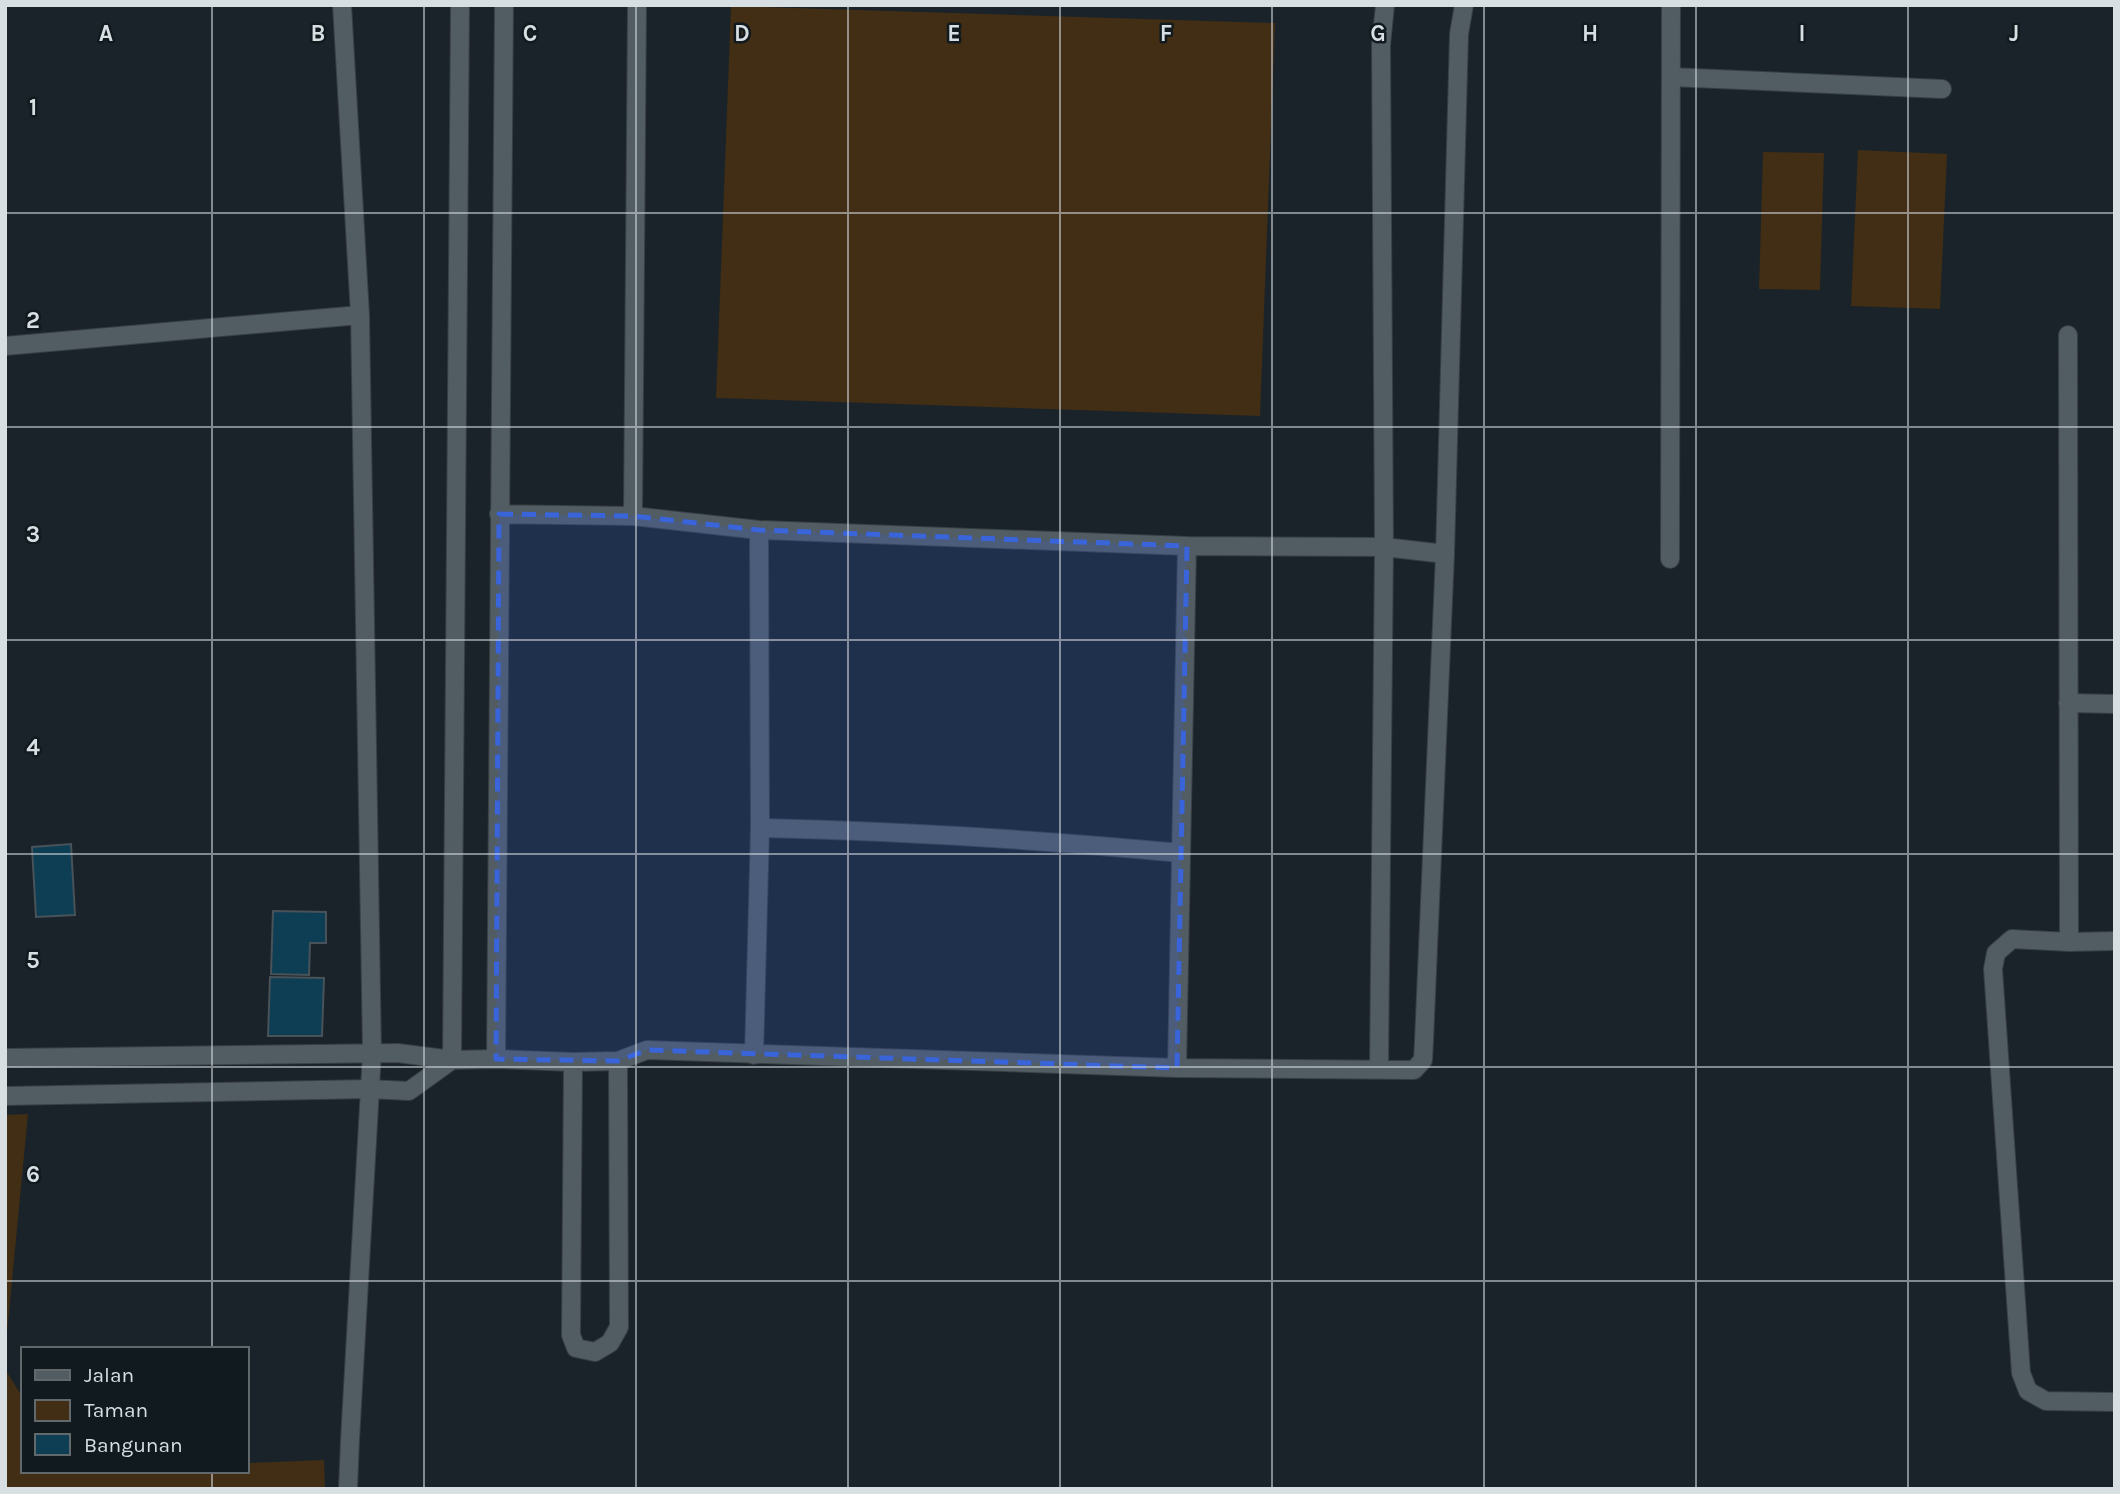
<svg xmlns="http://www.w3.org/2000/svg" width="2120" height="1494" viewBox="0 0 2120 1494" font-family="Karla,sans-serif">
<style>
.green{fill:#412e14}
.building{fill:#0e3e54;stroke:#475259;stroke-width:2}
.lines{fill:none;stroke-linecap:round;stroke-linejoin:round}
.minor-casing{stroke:#383f44;stroke-width:20}
.minor{stroke:#515c63;stroke-width:18}
.marked{fill:#3964da;fill-opacity:0.2;stroke:#3964da;stroke-width:5;stroke-dasharray:14 9;stroke-linejoin:round}
.grid{fill:none;stroke:#d8dfe3;stroke-width:2;stroke-opacity:0.55}
.grid-label{font-size:23px;text-anchor:middle;font-weight:bold;fill:#d8dfe3;stroke:#111a1f;stroke-width:5;stroke-linejoin:round;paint-order:stroke}
</style>
<rect width="100%" height="100%" fill="#1a2329"/>
<path class="green" d="M731,6l544,17 -15,393 -544,-18z
M1858,150l89,4 -7,155 -89,-3z
M1763,152l61,1 -4,137 -61,-1z
M28,1114l-23,240v-239z
M5,1369l18,29v73h224v-8l77,-3 1,29h-320z"/>
<path class="building" d="M71,844l4,71 -39,2 -4,-70z
M273,911l53,1v31h-16l-1,32 -38,-1z
M270,977l54,1 -2,58h-54z"/>
<g class="lines">
<g class="minor-casing">
<path id="minor" d="M342,5l18,310 12,738 -22,387 -2,49
M1671,77l271,12
M2068,335l1,607
M5,346l355,-31
M499,514l134,2 126,14 428,16 197,1 61,7
M633,516l4,-511
M1670,559l1,-554
M2068,703l47,1
M760,828c140,3 281,12 421,25
M2115,941l-46,1 -57,-3 -16,14 -3,16 28,404 7,18 18,10 69,1
M754,1055l6,-227 -1,-298
M5,1058l393,-5 54,7 44,-1 77,3 45,-1 29,-11 530,18 237,2 9,-10 1,-19 21,-487 14,-520 5,-29
M496,1059l8,-1054
M452,1060l8,-1055
M573,1062l-2,273 5,13 19,4 15,-9 9,-16 -1,-266
M1177,1068l10,-522
M1379,1069l5,-522 -3,-502 4,-40
M5,1096l364,-7 40,2 43,-31"/>
</g>
<use href="#minor" class="minor"/>
</g>
<path class="marked" d="M499,514l134,2 126,14 428,16 -10,522 -530,-18 -29,11 -122,-2z"/>
<path class="grid" d="M212,5v1344M424,5v1484M636,5v1484M848,5v1484M1060,5v1484M1272,5v1484M1484,5v1484M1696,5v1484M1908,5v1484M5,213h2110M5,427h2110M5,640h2110M5,854h2110M5,1067h2110M5,1281h2110M212,1471v18"/>
<g class="grid-label">
<text x="106" y="41">A</text>
<text x="318" y="41">B</text>
<text x="530" y="41">C</text>
<text x="742" y="41">D</text>
<text x="954" y="41">E</text>
<text x="1166" y="41">F</text>
<text x="1378" y="41">G</text>
<text x="1590" y="41">H</text>
<text x="1802" y="41">I</text>
<text x="2014" y="41">J</text>
<text x="33" y="115">1</text>
<text x="33" y="328">2</text>
<text x="33" y="542">3</text>
<text x="33" y="755">4</text>
<text x="33" y="968">5</text>
<text x="33" y="1182">6</text>
</g>
<rect width="2120" height="1494" fill="none" stroke="#d8dfe3" stroke-width="14"/>
<rect x="21" y="1347" width="228" height="126" fill="#111a1f" stroke="#61696d" stroke-width="2"/>
<rect x="35" y="1370" width="35" height="10" fill="#515c63" stroke="#61696d" stroke-width="2"/>
<text x="84" y="1382" font-size="21" fill="#d8dfe3">Jalan</text>
<rect x="35" y="1400" width="35" height="21" fill="#412e14" stroke="#61696d" stroke-width="2"/>
<text x="84" y="1417" font-size="21" fill="#d8dfe3">Taman</text>
<rect x="35" y="1434" width="35" height="21" fill="#0e3e54" stroke="#61696d" stroke-width="2"/>
<text x="84" y="1452" font-size="21" fill="#d8dfe3">Bangunan</text>
</svg>
